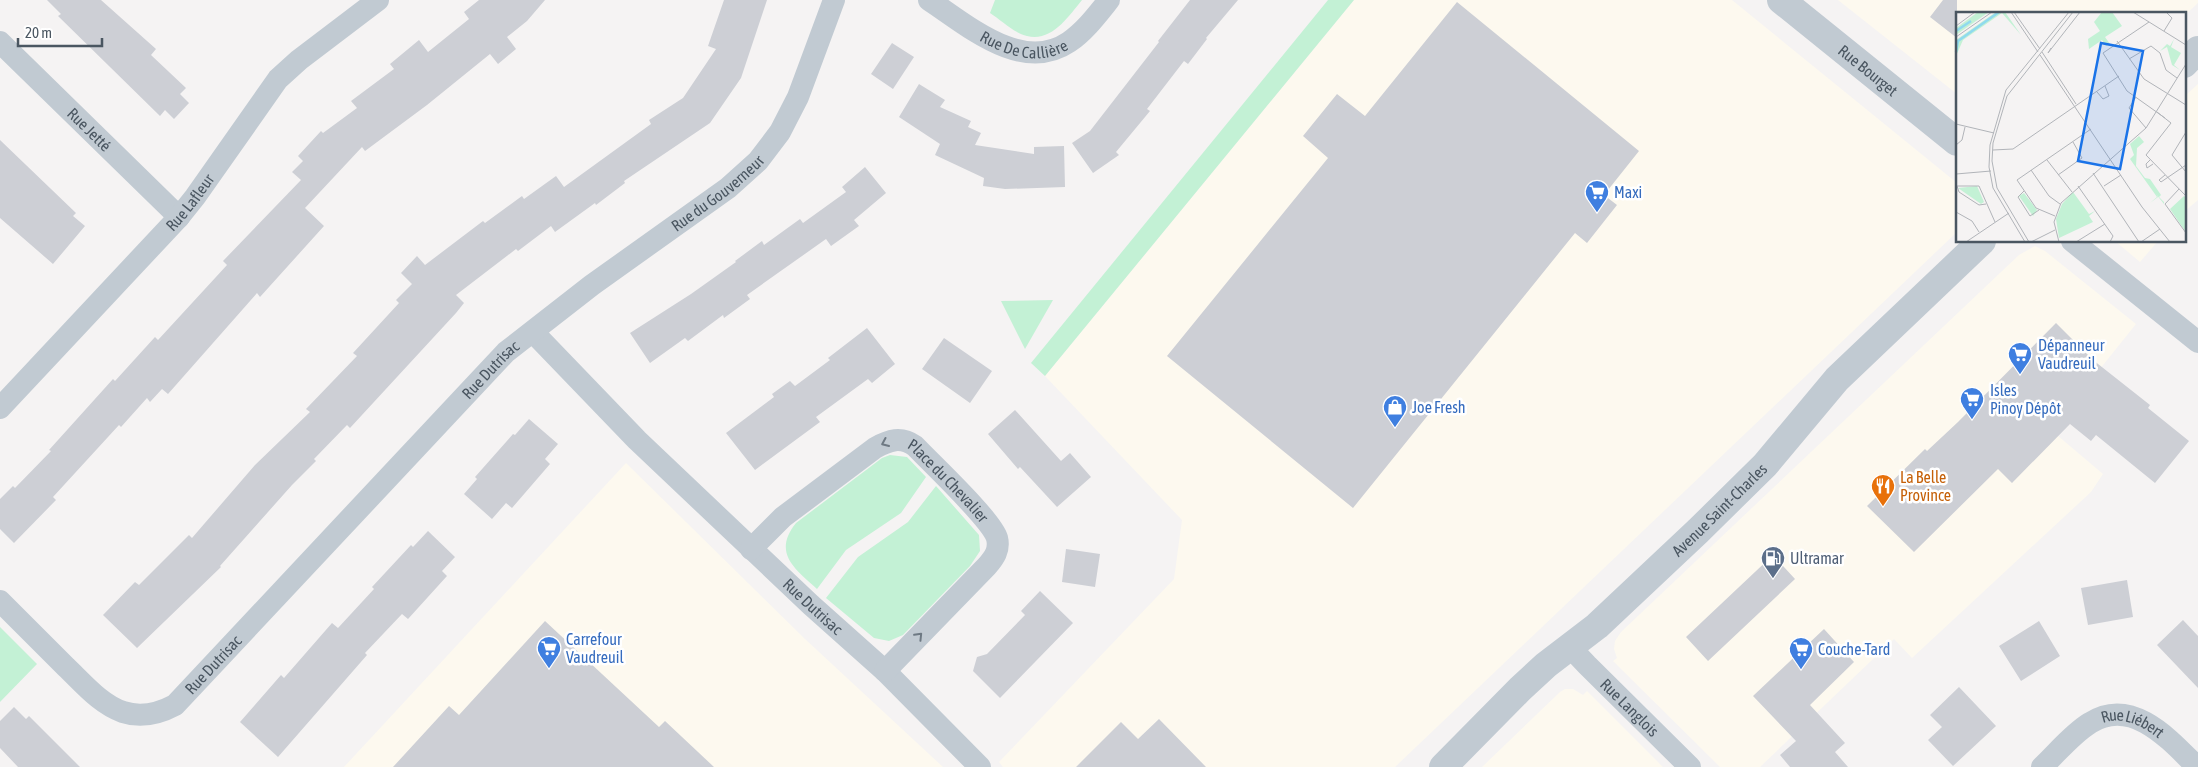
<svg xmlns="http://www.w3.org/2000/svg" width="2198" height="767" viewBox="0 0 2198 767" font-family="'Asap Condensed',sans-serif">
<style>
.commercial{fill:#fdf9ef}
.green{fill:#c3f1d5}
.building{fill:#cdcfd5}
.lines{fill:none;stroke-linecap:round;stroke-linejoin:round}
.minor{stroke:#c1cad2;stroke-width:22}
.tertiary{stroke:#c1cad2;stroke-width:28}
.oneway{stroke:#6e7983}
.labels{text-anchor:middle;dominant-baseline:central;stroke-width:5;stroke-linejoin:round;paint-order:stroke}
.street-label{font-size:16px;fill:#4a5661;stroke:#fff}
.shop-label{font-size:16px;fill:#366cbe;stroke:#fff;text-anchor:start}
.food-label{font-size:16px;fill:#c56008;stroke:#fff;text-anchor:start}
.service-label{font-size:16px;fill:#4e5e75;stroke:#fff;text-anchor:start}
.inset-river{fill:none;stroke:#90daee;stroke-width:2.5}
.inset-road{fill:none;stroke:#b1b4b9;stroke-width:1}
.view{fill:#1a73e8;fill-opacity:0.15;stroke:#1a73e8;stroke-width:2.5}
.inset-edge{fill:none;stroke:#4a5661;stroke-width:2.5}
</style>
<rect width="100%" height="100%" fill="#f5f3f3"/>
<path class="commercial" d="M1354,0h378l225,183v49l-562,535h-392l-4,-5 175,-183 8,-59 -137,-144z
M1838,0h360v3l-14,13v-2h-227v80z
M2198,84v116l-14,12v-115z
M2115,241h43l-18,21z
M2035,246l10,5 91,73 -85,106 52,44 -12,18 -179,166 -18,-19 -134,128h-40l-107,-106 4,-3 -3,-9 1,-8 6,-9 398,-377z
M626,463l179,176 138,128h-599z
M1565,689h8l10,6 4,-4 76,76h-181l78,-75z"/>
<path class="green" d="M995,0h87c-14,17 -30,42 -55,36 -13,-3 -26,-16 -37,-23z
M1328,0h26l-309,376 -14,-13z
M1053,300l-28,49 -24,-48z
M890,455l17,2 19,20 -25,36 -55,37 -29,39c-22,-20 -45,-36 -21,-66l86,-65z
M936,486l43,49 1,16 -10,15 -67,69 -14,6 -15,-3 -48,-40 32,-41 50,-35z
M0,627l37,37 -37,38z"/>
<path class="building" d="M47,0h54l55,49 -5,6 35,33 -6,6 9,9 -15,16 -9,-9 -5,6 -102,-100 3,-2z
M479,0h66l-18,21 -20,16 9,12 -18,15 -8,-10 -63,51 -62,46 -3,-4 -57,61 19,18 -64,71 -3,-4 -89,101 -6,-5 -12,13 -3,-4 -26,29 -2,-2 -66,72 3,3 -42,43 -14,-14v-30l13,-13 2,2 36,-37 -2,-1 64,-71 2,2 40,-44 3,3 69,-75 -4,-4 78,-81 -9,-8 11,-11 -5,-5 23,-25 2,2 34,-25 -6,-7 43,-32 -4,-5 29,-24 9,12 41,-33 -5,-7z
M724,0h43l-26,78 -31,45 -86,58 1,2 -29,22 -1,-2 -40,29 -4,-6 -33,25 -2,-2 -60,46 8,8 -8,10 -106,115 -3,-3 -33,34 2,2 -24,24 -72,81 1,1 -84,81 -34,-33 32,-33 4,3 50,-50 3,3 63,-73 55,-53 -4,-3 51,-53 -4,-3 46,-50 -3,-3 16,-16 -11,-11 16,-17 8,9 58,-44 2,2 37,-27 2,3 32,-23 8,11 87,-63 -2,-4 34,-22 33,-49 -8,-3z
M1190,0h48l-32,38 1,1 -19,25 -4,-3 -37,48 3,2 -34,41 3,3 -26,18 -21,-30 18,-12 69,-89 -1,-1z
M1943,0h14v38l-27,-21z
M1457,2l182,149 -35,44 13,10 -30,38 -12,-10 -222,275 -186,-152 161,-198 -25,-22 34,-42 28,22z
M892,43l22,14 -21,32 -22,-15z
M919,84l26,16 -5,7 31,14 -3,6 13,6 -6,12 59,9v-7l30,-1 1,41 -60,2 -22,-3 1,-8 -49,-23 5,-11 -41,-27z
M0,140l76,73 -3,3 12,10 -32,38 -53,-46z
M865,167l21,26 -32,27 5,6 -28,20 -5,-7 -79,56 3,4 -26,19 -1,-3 -35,26 -3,-3 -35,25 -20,-30 61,-39 45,-32 -1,-1 27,-20 2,4 36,-26 3,4 43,-31 -4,-5z
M2056,323l37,37 57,45 -2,3 41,33 -34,42 -59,-48 -5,6 -21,-17 -58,59 -14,-14 -84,83 -47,-46 58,-57 2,2 31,-29z
M867,328l28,36 -23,19 -4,-4 -52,38 4,5 -65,48 -29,-37 48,-36 -2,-3 18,-13 5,5 35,-26 -2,-2z
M944,338l48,33 -22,32 -48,-34z
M1015,410l46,51 9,-8 21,24 -34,30 -37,-40 -2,2 -30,-35z
M529,419l29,25 -13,15 5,5 -38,44 -6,-5 -14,16 -28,-25 13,-15 -2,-2 38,-43 2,1z
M428,531l27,26 -13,14 5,5 -39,43 -6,-5 -37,39 2,2 -89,102 -38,-35 41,-47 3,3 48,-55 6,5 36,-39 -2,-2 39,-42 2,2z
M1066,549l34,5 -5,33 -33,-5z
M1773,555l22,24 -87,82 -22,-24z
M2127,580l6,37 -45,8 -7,-37z
M1040,591l33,32 -73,75 -27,-27 4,-14 10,-3 38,-39 -4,-4z
M2183,620l15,16v52l-41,-43z
M545,621l114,106 6,-6 49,46h-321l56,-61 10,9z
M2039,621l21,35 -39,25 -22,-35z
M1824,629l30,33 -44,43 35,38 -10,9 13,15h-58l-10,-12 16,-14 -43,-45z
M1959,687l37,39 -43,40 -25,-26 14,-13 -12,-12z
M14,707l12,12 3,-3 51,51h-62l-18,-19v-27z
M1159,719l47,48h-130l45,-45 17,17z"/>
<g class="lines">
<g class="minor">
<path id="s1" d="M929,0c38,25 93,74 140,42 16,-11 28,-27 40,-42"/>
<path id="s2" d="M0,42l179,175"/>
<path d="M2072,241l126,101"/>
<path id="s3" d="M533,332l104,108 174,165 74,66 95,96"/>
<path id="s4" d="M0,408l179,-191 16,-20 83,-118 21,-19 79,-60"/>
<path id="s5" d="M751,549l32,-32 92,-69c14,-8 26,-12 40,-2 17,18 76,73 82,92 3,12 -3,20 -10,28l-102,105"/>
<path id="s6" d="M0,601c22,22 44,44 66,66 17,16 34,37 57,45 18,6 37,1 52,-7l331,-353 86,-67 136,-97 30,-27 22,-29 18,-35 36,-97"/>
<path id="s7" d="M1570,647l17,18 103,102"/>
<path id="s8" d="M2042,767c15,-14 30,-33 48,-44 42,-27 80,17 107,44"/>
</g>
<g class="tertiary">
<path id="s9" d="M1781,0l176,142"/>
<path d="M2184,64l14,-14"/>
<path id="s10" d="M1443,767l77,-78 26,-24 51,-39 101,-95 67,-66 72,-86 145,-138"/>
</g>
</g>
<defs><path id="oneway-chevron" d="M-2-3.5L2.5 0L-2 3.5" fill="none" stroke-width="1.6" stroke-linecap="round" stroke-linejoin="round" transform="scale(1.25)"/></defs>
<g class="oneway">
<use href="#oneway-chevron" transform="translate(885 443) rotate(156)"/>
<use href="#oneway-chevron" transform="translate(919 636) rotate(-46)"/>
</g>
<defs>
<g id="supermarket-pin" transform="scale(1.25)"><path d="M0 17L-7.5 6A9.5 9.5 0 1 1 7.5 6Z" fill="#3f7fe0" stroke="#fff"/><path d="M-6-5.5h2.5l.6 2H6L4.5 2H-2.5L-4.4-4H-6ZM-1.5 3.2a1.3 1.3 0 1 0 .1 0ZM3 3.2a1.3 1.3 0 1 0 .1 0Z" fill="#fff"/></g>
<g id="shop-pin" transform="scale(1.25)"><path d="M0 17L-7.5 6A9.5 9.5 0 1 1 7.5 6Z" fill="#3f7fe0" stroke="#fff"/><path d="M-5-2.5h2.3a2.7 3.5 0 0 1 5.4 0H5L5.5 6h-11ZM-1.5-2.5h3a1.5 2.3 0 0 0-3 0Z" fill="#fff"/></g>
<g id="restaurant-pin" transform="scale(1.25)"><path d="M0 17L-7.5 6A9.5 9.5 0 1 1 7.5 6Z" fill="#e8710a" stroke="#fff"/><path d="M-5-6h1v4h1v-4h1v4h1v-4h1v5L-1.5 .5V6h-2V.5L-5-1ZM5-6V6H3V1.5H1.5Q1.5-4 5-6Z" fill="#fff"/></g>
<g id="fuel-pin" transform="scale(1.25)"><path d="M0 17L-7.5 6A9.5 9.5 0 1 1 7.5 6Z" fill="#5c6f8a" stroke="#fff"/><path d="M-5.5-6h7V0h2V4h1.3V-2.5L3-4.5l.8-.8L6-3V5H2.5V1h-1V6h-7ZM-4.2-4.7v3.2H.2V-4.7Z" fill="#fff"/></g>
</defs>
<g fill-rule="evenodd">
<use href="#supermarket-pin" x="1597" y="192"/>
<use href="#supermarket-pin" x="2020" y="354"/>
<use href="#supermarket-pin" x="1972" y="399"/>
<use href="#shop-pin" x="1395" y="407"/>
<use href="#restaurant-pin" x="1883" y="486"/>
<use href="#fuel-pin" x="1773" y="558"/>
<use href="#supermarket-pin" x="549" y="648"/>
<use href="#supermarket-pin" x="1801" y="649"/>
</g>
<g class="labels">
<g class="street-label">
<text stroke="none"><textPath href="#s1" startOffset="108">Rue De Callière</textPath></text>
<text stroke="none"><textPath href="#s9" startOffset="112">Rue Bourget</textPath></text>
<text stroke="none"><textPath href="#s2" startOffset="125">Rue Jetté</textPath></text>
<text stroke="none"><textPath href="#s6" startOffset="969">Rue du Gouverneur</textPath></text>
<text stroke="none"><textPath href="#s4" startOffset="280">Rue Lafleur</textPath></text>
<text stroke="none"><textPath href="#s6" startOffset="681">Rue Dutrisac</textPath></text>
<text stroke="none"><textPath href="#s5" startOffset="251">Place du Chevalier</textPath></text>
<text stroke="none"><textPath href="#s10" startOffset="378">Avenue Saint-Charles</textPath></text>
<text stroke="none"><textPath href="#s3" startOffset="392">Rue Dutrisac</textPath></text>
<text stroke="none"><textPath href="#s6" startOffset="276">Rue Dutrisac</textPath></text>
<text stroke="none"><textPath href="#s7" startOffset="85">Rue Langlois</textPath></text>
<text stroke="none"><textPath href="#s8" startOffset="111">Rue Liébert</textPath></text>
</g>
<g class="shop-label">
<text x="1614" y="192">Maxi</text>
<text x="2038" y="345">Dépanneur<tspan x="2038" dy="18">Vaudreuil</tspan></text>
<text x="1990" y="390">Isles<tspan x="1990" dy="18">Pinoy Dépôt</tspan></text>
<text x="1412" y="407">Joe Fresh</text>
<text x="566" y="639">Carrefour<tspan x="566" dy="18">Vaudreuil</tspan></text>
<text x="1818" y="649">Couche-Tard</text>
</g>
<g class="food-label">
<text x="1900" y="477">La Belle<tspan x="1900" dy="18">Province</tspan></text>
</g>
<g class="service-label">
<text x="1790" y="558">Ultramar</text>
</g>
</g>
<g transform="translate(1956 12)">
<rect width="230" height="230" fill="#f5f3f3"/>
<path d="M22,0h11l-33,23v-7zM40,0h9l16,23 -19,-22 -39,27 -7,16v-16zM146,0h10l10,14 -17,11 5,7 -4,2 -4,-6 -13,9 -1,-10 12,-8 -6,-9zM218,27l-3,8 10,6 -7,12 6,5 -8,-5 -5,-18 -7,4 7,-7 3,2zM183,124l5,6 -7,6 -1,18 9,12 5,1 11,16 -2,2 5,5v2l-8,-10 2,3 -8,6 7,-6 -27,-38 4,-4 -4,-11zM21,174l7,16 -3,2 -23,-16zM117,180l16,22 6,-3 -6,5 4,6 -34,16 -3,-19 6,-15zM68,181l13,17 -4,6 -14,-20zM228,184l2,2 -1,33 -15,-22z" fill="#c3f1d5"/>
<path class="inset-river" d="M0,19l15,-10M0,40l2,-11 41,-29"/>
<path class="inset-road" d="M55,0l27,40M58,0l26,37M177,0l53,33M193,10l-46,31 24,38 38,27M0,14l19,-14M208,19l8,-13 -6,-6M0,25l36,-25M161,29l27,38 42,26M95,36l-3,5 32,-41M86,40l34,52M84,43l102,152 28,35M173,47l22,-13 9,7 6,17 11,8M141,80l6,7 6,-3 -4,-10M180,85l-7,11 17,20M201,100l14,11 -25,32 40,41M0,112l38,9M230,120l-14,23 14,17M0,133l6,-5 3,-13M37,138l20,-1 106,-73M91,148l25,32M194,148l-4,4 1,4 6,-4M75,158l18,26 11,8M137,161l46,69M0,162l35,-3M102,163l24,-17 -9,-16M209,163l-6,5 2,2 25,-17M0,174h23l16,36M1,174l2,6 20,13 7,-1M122,174l35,50 -3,6M148,174l17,-11M223,177l-14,15 21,29M68,179l-6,6 12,19 9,-6M0,200l16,9 7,11M99,204l-19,-8 -19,-28 74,-51M10,230l43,-29M69,230l-32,-54 -4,-21 1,-22 16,-55 63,-78M73,230l-32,-54 -5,-27 1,-18 14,-47 66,-84M75,230l24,-12M103,230l-5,-20 7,-19 85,-75 40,-64M120,230l29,-18M185,230l19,-13"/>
<path class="view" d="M145,31l42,8 -23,118 -42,-8z"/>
<rect width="230" height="230" class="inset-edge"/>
</g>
<path d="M18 38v8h84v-8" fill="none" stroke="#4a5661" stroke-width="2.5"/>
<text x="25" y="38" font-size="15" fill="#4a5661" stroke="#ffffff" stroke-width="4" paint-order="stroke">20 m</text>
</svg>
